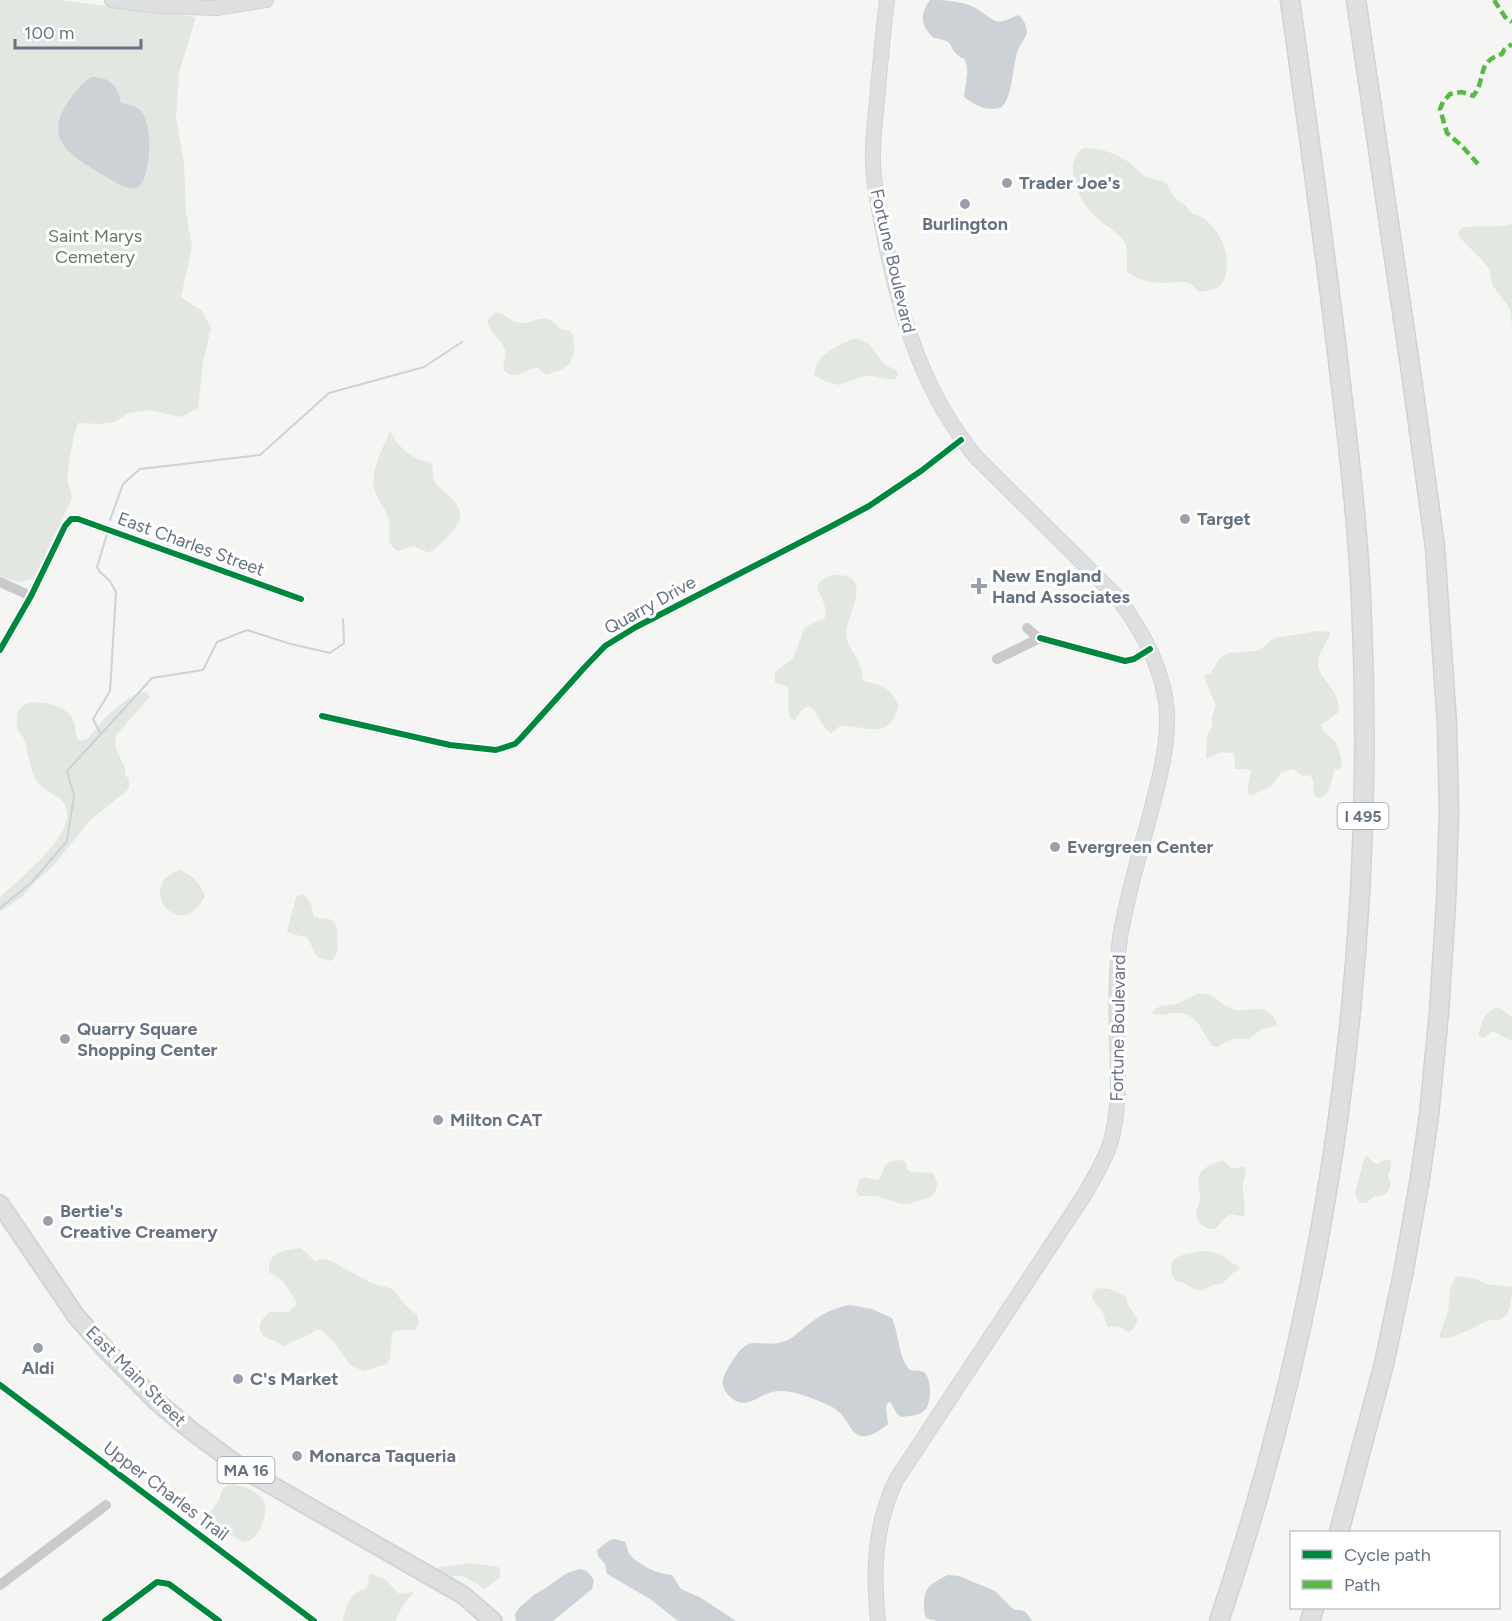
<svg xmlns="http://www.w3.org/2000/svg" width="1512" height="1621" viewBox="0 0 1512 1621" font-family="Figtree,sans-serif">
<style>
.green{fill:#e3e7e2}
.water{fill:#ccd2d6}
.lines{fill:none;stroke-linecap:round;stroke-linejoin:round}
.stream{stroke:#ccd2d6;stroke-width:2}
.secondary-casing{stroke:#d2d3d4;stroke-width:16}
.primary-casing{stroke:#d2d3d3;stroke-width:20}
.highway-casing{stroke:#d2d2d3;stroke-width:21}
.street{stroke:#cacacc;stroke-width:10}
.secondary{stroke:#dedfe0;stroke-width:14}
.primary{stroke:#dedfe0;stroke-width:16}
.highway{stroke:#dedfe0;stroke-width:18}
.quiet{stroke:#58b947;stroke-width:4.5;stroke-dasharray:9 4.5;stroke-linecap:butt}
.cycleway-casing{stroke:#fff;stroke-width:10}
.cycleway{stroke:#00873e;stroke-width:6}
.poi-dot{fill:#99a0ab;stroke:#fff;stroke-width:2}
.labels{text-anchor:middle;dominant-baseline:central;stroke-width:6;stroke-linejoin:round;paint-order:stroke}
.shield{fill:#fff;stroke:#959da8;stroke-width:1.5}
.shield-label{font-size:16px;font-weight:bold;fill:#677383}
.poi-label{font-size:18px;font-weight:bold;fill:#677383;stroke:#fff;text-anchor:start}
.park-label{font-size:18px;fill:#677a65;stroke:#fff}
.street-label{font-size:18px;fill:#677383;stroke:#fff}
</style>
<rect width="100%" height="100%" fill="#f5f5f4"/>
<path class="green" d="M0,0h59l137,17 -17,56 -3,46 8,43 2,51 6,33 -11,51 21,14 9,17 -8,36 -5,44 -17,9 -32,-7 -20,3 -15,9 -15,2 -21,-1 -4,12 -7,42 5,21 -35,74c-10,15 -23,9 -37,4z
M1083,148c17,0 33,5 47,15 5,4 9,9 14,13 7,4 16,3 22,7 4,4 5,12 10,16 2,2 5,3 8,5 3,2 5,7 9,10 2,1 6,1 8,3 18,10 30,37 25,56 -5,18 -12,16 -27,19l-8,-8 -5,-2c-23,1 -39,4 -59,-10 0,-9 1,-20 -2,-29 -4,-8 -14,-14 -21,-19 -16,-13 -29,-30 -31,-51 -1,-10 2,-19 10,-25z
M1512,224v104l-2,-19 -17,-23 -4,-17 -6,-8 -24,-24 -1,-5 4,-4c17,-4 32,1 50,-4z
M496,312c10,2 15,11 26,11 9,0 20,-7 28,-3 8,4 9,12 20,10 6,8 6,26 -1,34 -4,6 -16,8 -23,11l-8,-7c-14,-1 -21,16 -35,1 0,-6 4,-13 2,-19 -4,-11 -16,-18 -18,-30z
M857,338l12,6 16,21 11,5 2,4 -2,5c-10,2 -19,-4 -29,-3 -11,1 -19,7 -28,9l-12,-3 -13,-7c1,-5 2,-10 5,-14 5,-9 28,-21 38,-23z
M390,431c6,12 15,22 28,28 6,2 9,2 14,5l2,17c5,8 14,12 20,20 4,4 7,12 6,17 -2,11 -22,29 -31,35l-15,-7 -16,5c-13,-6 -7,-19 -9,-30 -2,-11 -11,-20 -14,-30 -6,-20 8,-42 15,-60z
M834,575c6,0 14,0 18,4 13,11 -6,41 -6,54 0,14 12,23 15,35 2,6 -1,8 3,13 18,4 25,6 35,24 -12,38 -30,20 -59,21l-9,7c-14,-7 -17,-46 -36,-13l-5,-2 -2,-12 1,-17 -3,-3 -11,-3v-11l18,-14 12,-31 20,-9c3,-10 -4,-21 -8,-31 3,-7 10,-11 17,-12z
M1318,631l12,1c-1,11 -13,20 -12,32 0,14 22,25 21,48l-18,13c1,10 10,10 15,18 4,7 5,15 6,24l-8,4c-3,11 -3,24 -15,27l-5,-3 -1,-16 -4,-4c-11,3 -9,-4 -18,-6l-10,4 -10,13 -20,10 -4,-3 4,-22 -5,-2h-11v-12l-3,-4 -11,-1 -15,7 1,-22 2,-5 3,-5v-11l4,-10 -11,-26v-5l6,-2 8,-14 9,-6 28,-2 5,-2 13,-11z
M141,692h5l3,2v4l-33,37 -1,11 10,22v7l4,4v10l-39,31 -35,44 -22,20 -11,13 -22,15v-15c20,-19 63,-52 67,-80 2,-23 -20,-20 -30,-36 -8,-12 -8,-26 -12,-39 -1,-5 -5,-8 -7,-12 -2,-3 -1,-10 -1,-14 3,-22 44,-14 54,0 4,5 4,15 6,22l1,2h7l3,-2 19,-22 20,-17z
M179,870c16,6 19,11 26,26 -25,50 -71,-11 -26,-26z
M302,894c9,5 10,14 12,23 5,2 10,1 15,2 13,4 6,21 9,31l-5,10 -5,1 -11,-4 -10,-20 -16,-3 -4,-3 9,-34z
M1197,994c19,-3 24,14 40,16 10,2 19,-4 29,1 7,3 9,9 12,15l-16,3 -13,10h-17l-15,8 -5,-1c-11,-15 -13,-33 -37,-33 -9,0 -14,4 -24,0l9,-7 17,-2z
M1498,1007l14,10v24l-20,-10 -8,7 -6,-2c4,-14 5,-24 20,-29z
M1367,1155l7,8 4,1 6,-4h6c2,6 1,9 -2,15l3,10c-3,8 -7,12 -16,11l-9,7h-7l-4,-10 9,-34z
M902,1160l4,3 1,6 4,3 22,1 5,11 -4,10 -5,4 -21,6h-6l-26,-8h-17l-3,-5 3,-11 5,-3 11,3 4,-1c8,-14 3,-18 23,-19z
M1222,1160c4,2 5,5 8,7 5,3 10,-1 15,0 2,8 -2,12 -2,20 -1,11 4,19 1,30 -5,-1 -10,-3 -14,-2 -9,3 -12,19 -23,13 -4,-2 -9,-6 -10,-10 -3,-6 2,-12 3,-18 1,-9 -5,-20 1,-28 5,-6 14,-9 21,-12z
M301,1248l14,13 10,-2 6,2 42,23 20,5 12,16 12,10 2,9 -4,6c-7,1 -15,-1 -22,2 -3,11 -1,21 -5,32l-25,7 -13,-6 -15,-22 -13,-13h-6c-10,7 -21,10 -32,16l-22,-11c-5,-12 -1,-14 7,-23h19l8,-7v-4l-14,-21 -13,-8c-1,-21 14,-21 32,-24z
M1204,1251c19,1 19,8 35,15v4l-6,3 -11,11 -11,1 -9,6 -6,-1 -14,-8 -7,-1c-13,-27 8,-26 29,-30z
M1459,1276l17,3 10,5 26,3c0,13 -2,39 -21,32 -14,6 -37,21 -51,19v-4l8,-23 2,-22 5,-11z
M1099,1288l11,1 15,7 4,10 9,14 -5,10 -5,2 -9,-6 -11,1c-4,-5 -2,-9 -5,-14 -3,-6 -9,-9 -11,-16l2,-6z
M233,1484c10,3 23,6 29,15 9,13 -3,42 -18,43l-25,-13 -9,-12 1,-6 8,-11 3,-10 5,-5z
M472,1563l26,4 2,2v8l-15,12 -22,-13h-23l-3,-5 2,-4z
M371,1574l15,6 12,13 4,1 11,-2 1,1 -11,12 -8,16h-52c1,-9 6,-24 14,-29 3,-2 7,-2 10,-4l2,-13z"/>
<path class="water" d="M930,0c16,0 32,1 46,8 7,4 13,11 20,13 9,2 15,-4 23,-6 4,4 8,11 8,17 0,4 -8,14 -10,21 -5,16 -4,42 -15,54 -15,5 -26,-1 -38,-10 1,-9 5,-27 2,-34 -2,-7 -3,-3 -7,-7 -13,-10 -2,-15 -25,-18 -13,-11 -15,-24 -4,-38z
M91,77c20,0 27,9 30,26 6,1 13,2 18,6 14,11 12,57 4,72 0,0 -6,7 -6,7 -11,3 -24,-8 -34,-13 -28,-17 -60,-33 -37,-70 7,-10 15,-22 25,-28z
M850,1305l22,4 20,9c7,16 6,40 18,52 4,1 10,0 14,2 8,7 8,33 0,39 -6,5 -16,5 -23,6l-4,-3 -6,-11 -3,-1 -2,5 2,17c-9,8 -26,19 -35,7 -5,-6 -8,-14 -14,-19 -4,-4 -10,-7 -15,-9 -11,-5 -33,-13 -45,-12 -20,0 -34,26 -53,1 -5,-7 -4,-14 1,-22 5,-9 15,-28 28,-27 9,0 18,2 27,-1 9,-2 16,-9 23,-15 14,-11 26,-19 45,-22z
M615,1539l10,3c3,5 2,10 6,14 10,10 27,18 41,19l9,14 20,9 35,23h-58l-28,-22 -43,-25 -2,-10 -7,-8 -1,-6 13,-10z
M580,1569l7,2 7,9 -2,9 -39,32h-37l-1,-7 4,-6 16,-14 9,-5 23,-16z
M948,1575l11,1 36,15 16,16 4,3h6l5,2 6,9h-95l-11,-3c-2,-5 -2,-9 -2,-15 0,-17 10,-21 24,-28z"/>
<g class="lines">
<path class="stream" d="M110,520l13,-36 17,-15 120,-14 69,-62 95,-26 38,-25
M102,733l50,-55 51,-8 14,-28 30,-12 44,14 39,9 14,-10 -1,-24
M0,908l32,-26 35,-41 7,-45 -7,-25 34,-37 -8,-15 17,-28 6,-99 -6,-11 -10,-9 -3,-5 10,-33"/>
<g class="secondary-casing">
<path id="secondary" d="M112,0l48,6 56,2 50,-8
M878,1621c-5,-51 -4,-94 18,-141l189,-286c9,-17 21,-35 26,-53 9,-34 7,-69 6,-104 -1,-33 -1,-67 3,-100 8,-47 23,-94 35,-141 7,-28 13,-55 12,-84 -3,-43 -25,-82 -50,-115l-141,-140c-51,-62 -74,-135 -90,-212 -5,-27 -12,-54 -13,-81 -1,-21 2,-43 4,-64 3,-33 6,-67 10,-100"/>
</g>
<g class="primary-casing">
<path id="primary" d="M0,1204l76,112 31,35 49,50 37,31 50,37 201,115 19,11 30,26"/>
</g>
<g class="highway-casing">
<path id="highway" d="M1339,1532l45,-168 20,-95 16,-91 9,-63 10,-103 7,-109 3,-91 -2,-87 -12,-178 -23,-168 -56,-379
M1219,1621c112,-328 159,-677 142,-1023 -4,-85 -15,-170 -25,-255 -14,-114 -30,-229 -46,-343
M1310,1621l4,-13"/>
</g>
<path class="street" d="M0,582l31,14
M1040,638l85,23 9,-2 16,-10
M0,650l31,-54 34,-70 6,-7h7l223,80
M997,659l43,-21 -4,-2 -9,-8
M322,716l128,29 46,5 19,-6 6,-6 63,-70 21,-22 31,-19 192,-99 41,-22 52,-35 40,-31
M0,1585l106,-80
M105,1621l52,-39 12,2 50,37"/>
<use href="#secondary" class="secondary"/>
<use href="#primary" class="primary"/>
<use href="#highway" class="highway"/>
<path class="quiet" d="M1494,0l11,17 7,5
M1478,164l-16,-18 -15,-13 -7,-24 3,-7 7,-8 12,-2 11,4c14,-16 2,-34 29,-42l2,-4 8,-6"/>
<g class="cycleway-casing">
<path id="cycleway" d="M1040,638l85,23 9,-2 16,-10
M0,650l31,-54 34,-70 6,-7h7l223,80
M322,716l128,29 46,5 19,-6 6,-6 63,-70 21,-22 31,-19 192,-99 41,-22 52,-35 40,-31
M0,1385l314,236
M105,1621l52,-39 12,2 50,37"/>
</g>
<use href="#cycleway" class="cycleway"/>
</g>
<g class="poi-dot">
<circle cx="1007" cy="183" r="6"/>
<circle cx="965" cy="204" r="6"/>
<circle cx="1185" cy="519" r="6"/>
<path d="M976 577h6v6h6v6h-6v6h-6v-6h-6v-6h6z"/>
<circle cx="1055" cy="847" r="6"/>
<circle cx="65" cy="1039" r="6"/>
<circle cx="438" cy="1120" r="6"/>
<circle cx="48" cy="1221" r="6"/>
<circle cx="38" cy="1348" r="6"/>
<circle cx="238" cy="1379" r="6"/>
<circle cx="297" cy="1456" r="6"/>
</g>
<g class="labels">
<g class="shield">
<rect x="1337.5" y="803" width="51" height="26" rx="4.5"/>
<rect x="217.5" y="1457" width="57" height="26" rx="4.5"/>
</g>
<g class="shield-label">
<text x="1363" y="816">I 495</text>
<text x="246" y="1470">MA 16</text>
</g>
<g class="poi-label">
<text x="1019" y="183">Trader Joe's</text>
<text x="965" y="224" text-anchor="middle">Burlington</text>
<text x="1197" y="519">Target</text>
<text x="992" y="576">New England<tspan x="992" dy="21">Hand Associates</tspan></text>
<text x="1067" y="847">Evergreen Center</text>
<text x="77" y="1029">Quarry Square<tspan x="77" dy="21">Shopping Center</tspan></text>
<text x="450" y="1120">Milton CAT</text>
<text x="60" y="1211">Bertie's<tspan x="60" dy="21">Creative Creamery</tspan></text>
<text x="38" y="1368" text-anchor="middle">Aldi</text>
<text x="250" y="1379">C's Market</text>
<text x="309" y="1456">Monarca Taqueria</text>
</g>
<g class="park-label">
<text x="95" y="236">Saint Marys<tspan x="95" dy="21">Cemetery</tspan></text>
</g>
<g class="street-label">
<text transform="translate(893 261) rotate(77)">Fortune Boulevard</text>
<text transform="translate(191 544) rotate(20)">East Charles Street</text>
<text transform="translate(650 605) rotate(-29)">Quarry Drive</text>
<text transform="translate(1118 1028) rotate(-89)">Fortune Boulevard</text>
<text transform="translate(136 1376) rotate(45)">East Main Street</text>
<text transform="translate(166 1491) rotate(37)">Upper Charles Trail</text>
</g>
</g>
<rect x="1290" y="1531" width="210" height="78" fill="#ffffff" stroke="#c2c7cd" stroke-width="1.5"/>
<rect x="1302" y="1550" width="30" height="9" fill="#00873e" stroke="#c2c7cd" stroke-width="1.5"/>
<text x="1344" y="1561" font-size="18" fill="#677383">Cycle path</text>
<rect x="1302" y="1580" width="30" height="9" fill="#58b947" stroke="#c2c7cd" stroke-width="1.5"/>
<text x="1344" y="1591" font-size="18" fill="#677383">Path</text>
<path d="M15 39v9h126v-9" fill="none" stroke="#677383" stroke-width="3"/>
<text x="24" y="39" font-size="18" fill="#677383" stroke="#ffffff" stroke-width="4.5" paint-order="stroke">100 m</text>
</svg>
